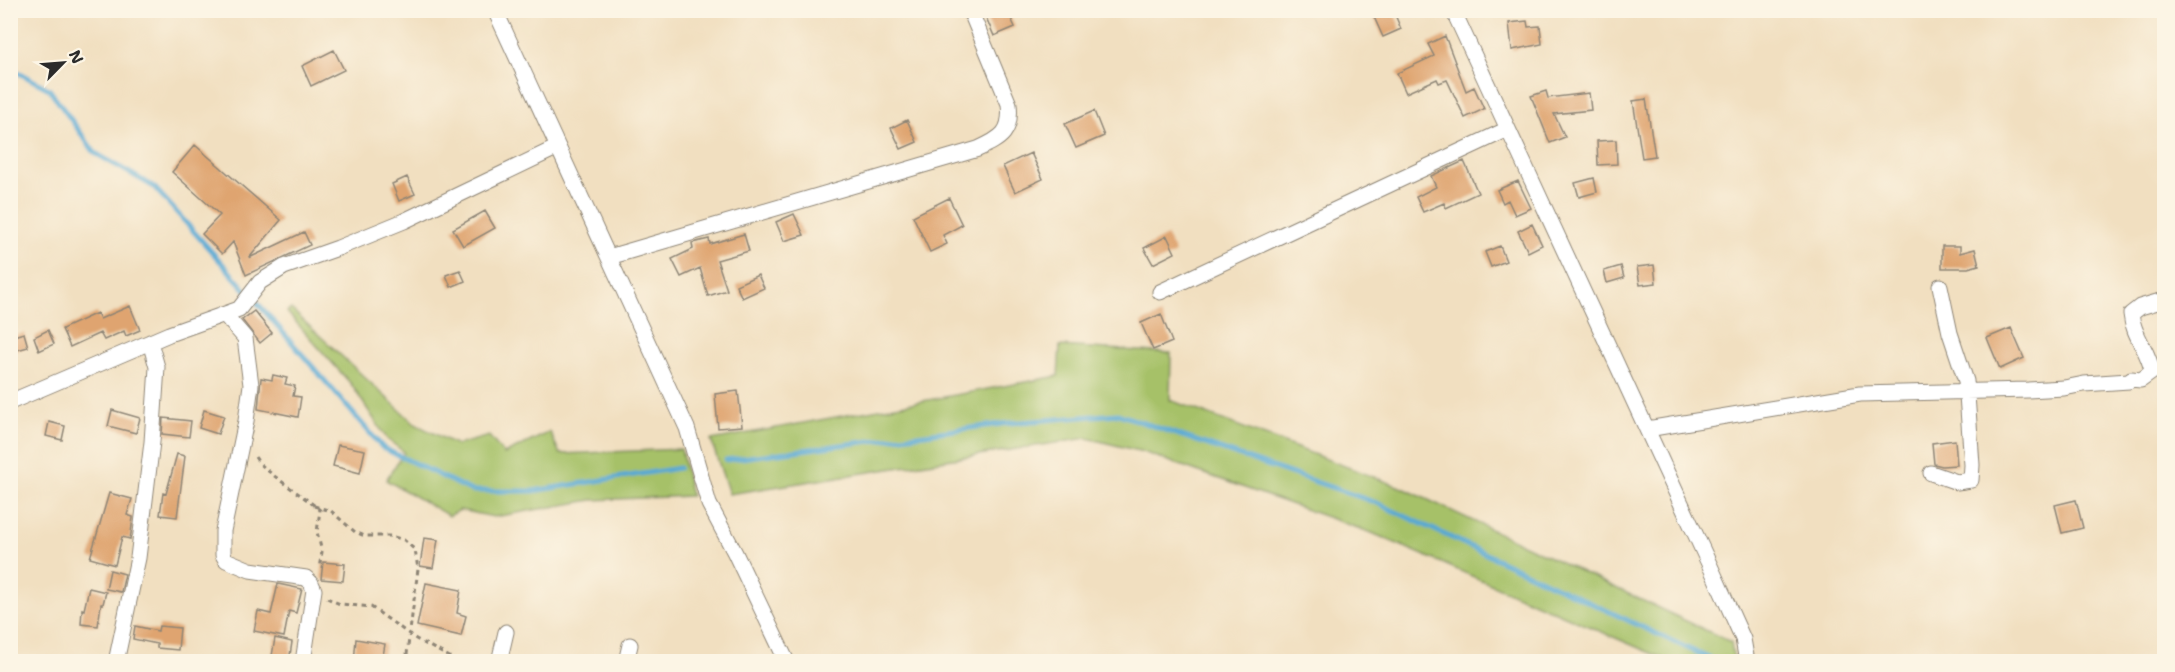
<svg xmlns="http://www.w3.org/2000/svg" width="2175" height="672" viewBox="0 0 2175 672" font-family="'Shantell Sans',sans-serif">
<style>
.green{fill:#a6c167;stroke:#687649;stroke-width:1.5}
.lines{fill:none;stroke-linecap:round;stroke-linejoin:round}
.stream{stroke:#58a9d3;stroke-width:5}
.building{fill:#dfa46f}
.minor-casing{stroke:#8e8576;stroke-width:17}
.path{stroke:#8e8576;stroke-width:3;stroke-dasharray:4.5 4.5;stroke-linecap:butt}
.minor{stroke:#fff;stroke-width:15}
</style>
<rect width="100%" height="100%" fill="#fcf5e5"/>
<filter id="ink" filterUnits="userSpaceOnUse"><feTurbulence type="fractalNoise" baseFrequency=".0167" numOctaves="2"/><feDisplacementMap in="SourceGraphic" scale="12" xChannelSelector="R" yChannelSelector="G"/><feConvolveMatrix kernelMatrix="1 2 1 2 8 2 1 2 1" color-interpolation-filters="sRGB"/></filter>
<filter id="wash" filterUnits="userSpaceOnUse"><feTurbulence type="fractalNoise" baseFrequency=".008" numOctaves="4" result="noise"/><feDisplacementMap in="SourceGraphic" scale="24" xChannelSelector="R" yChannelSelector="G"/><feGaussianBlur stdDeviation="1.35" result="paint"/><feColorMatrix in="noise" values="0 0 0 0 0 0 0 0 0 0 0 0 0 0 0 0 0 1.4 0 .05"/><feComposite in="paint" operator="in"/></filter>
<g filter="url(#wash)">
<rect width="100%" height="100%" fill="#f1dfc0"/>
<path class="green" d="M291,309l124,115 42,21 32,-9 15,18 46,-22 10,22 121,-5 10,47 -99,4 -98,17 -34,-7 -11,6 -63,-36 18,-28 -17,-13 -36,-55 -64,-72z
M1060,346l111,7 -1,47 233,88 328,154 3,19h-65l-297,-128 -229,-81 -56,-14 -358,56 -18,-54 347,-64z"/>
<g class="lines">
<path class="stream" d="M10,68l39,21 46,64 59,34 107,120 122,141 89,43h61l146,-23
M726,460l283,-37 109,-9 259,89 340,159"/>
</g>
<g id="blocks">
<path class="building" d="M995,10h4l2,5 7,-3 7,15 -21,9 -9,-21z
M1389,10h4l8,19 -18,8 -9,-20z
M1527,21l1,6 12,-1 2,18 -30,6 -3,-27z
M1445,36l21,55 8,-4 10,22 -19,9 -18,-38 -8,3 -2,-4 -31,14 -9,-20 37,-17 -6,-12z
M334,50l10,20 -33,16 -9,-20z
M1546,91l2,7 41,-5 2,17 -37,4 11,23 -15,6 -19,-47z
M1646,99l9,57 -13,2 -9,-57z
M1094,111l10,25 -28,12 -11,-24z
M907,120l10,22 -16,7 -10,-21z
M1616,140l1,24 -19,1 -1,-24z
M195,145l86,75 -32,38 55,-26 6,13 -64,30 -13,-33 -11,12 -20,-20 18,-19 -48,-43z
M1031,153l12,26 -28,13 -12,-26z
M1464,161l14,32 -32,15 -2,-5 -21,9 -7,-15 20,-10 -5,-11z
M407,177l8,17 -16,7 -7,-17z
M1594,178l3,14 -18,5 -4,-14z
M1518,181l13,27 -16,7 -7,-15 -5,3 -6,-13z
M949,198l13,27 -19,10 4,9 -17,8 -17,-36z
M485,211l10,17 -32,18 -10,-17z
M794,214l10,21 -20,6 -8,-19z
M1532,224l10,21 -14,7 -10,-21z
M744,234l5,17 -32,9 10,30 -19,6 -8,-28 -19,9 -9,-18 21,-10 -1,-6 17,-4 1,5z
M1167,236l8,17 -22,11 -9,-16z
M1500,246l6,15 -15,6 -6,-15z
M1942,246h18v7l15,-4 4,16 -11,3h-26z
M1654,265l2,18 -16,2 -3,-18z
M1621,266l3,12 -17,5 -3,-12z
M460,270l5,11 -14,6 -5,-12z
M758,275l6,13 -22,10 -6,-13z
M130,306l10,24 -14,6 -2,-5 -20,9 -4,-7 -30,14 -8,-18 35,-16 3,6z
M254,311l18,22 -12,10 -18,-23z
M1161,314l11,28 -19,8 -12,-27z
M2011,328l13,30 -24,11 -13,-31z
M48,330l6,14 -15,7 -5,-14z
M24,333l4,14 -18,5v-15z
M273,375l14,3 -2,6 10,2 -2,10 8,1 -3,20 -40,-8 3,-31 11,2z
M738,391l4,35 -24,2 -3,-34z
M112,410l28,8 -4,15 -28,-7z
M204,410l20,6 -6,18 -19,-6z
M163,418l28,3 -2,16 -27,-3z
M49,422l16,4 -3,14 -16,-4z
M1955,440l2,25 -15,1 -8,-2 -2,-21z
M338,445l27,5 -5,23 -27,-7z
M177,454l8,2 -8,61 -17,-2 3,-22 3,1z
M109,493l23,6 -5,16 6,2 -2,16 -1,6 -8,-2 -7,28 -25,-7z
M2076,500l7,28 -21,5 -7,-28z
M424,538l14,2 -5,28 -13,-2z
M323,562l22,2 -2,17 -22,-2z
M110,570l15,4 -4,18 -15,-3z
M426,583l35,7 -4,23 9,3 -5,20 -44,-10z
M278,584l24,5 -6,24 -7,-2 -5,26 -30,-6 4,-20 13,3z
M89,588l17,4 -3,12h-2l-3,22 -17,-2 1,-15 2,1z
M135,626l23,5 1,-5 21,2 -2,22 -21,-2v-4l-24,-5z
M275,638l17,4 -3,20h-18z
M356,639l29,5 -3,18h-28z"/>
</g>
</g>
<g filter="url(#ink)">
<use href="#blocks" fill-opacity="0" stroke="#8e8576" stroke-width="1.5"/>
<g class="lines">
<g class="minor-casing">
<path id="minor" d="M495,10l192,418 22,76 26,49 52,109
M1453,10l258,558 32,71 4,23
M609,257l369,-108c24,-11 34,-17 31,-45l-39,-94
M1160,292l348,-163
M225,315l20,23 6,47 -5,36 -23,110v24l3,5 24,10 56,8 5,5 3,7 -11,72
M10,402l159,-68 70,-25 21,-27 24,-15 54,-19 66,-27 154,-74
M1647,429l213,-35 168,-4 36,-2 20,-4 45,-3 2,-2 10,1 11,-8c-2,-20 -19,-35 -21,-58l9,-7 24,-7
M1931,473l26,9 14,-2 1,-15 -6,-84 -16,-48 -10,-47
M116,662l22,-104 14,-116 5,-75 -7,-25
M499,662l7,-30
M626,662l4,-17"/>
</g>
<path class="path" d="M255,457c10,16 48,38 65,53l-3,22 5,20 -3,16
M314,506l17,5 24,21 10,4h26l13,4 11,10 3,19 -12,93
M327,598l13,6 31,3 45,32 43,23"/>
<use href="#minor" class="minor"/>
</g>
</g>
<rect width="2175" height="672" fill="none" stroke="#fcf5e5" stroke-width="36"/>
<g transform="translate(63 63) rotate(65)" stroke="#fcf5e5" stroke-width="4.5" paint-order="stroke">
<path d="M0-4.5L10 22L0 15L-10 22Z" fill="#2b2b2b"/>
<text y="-9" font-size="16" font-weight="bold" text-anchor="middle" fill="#2b2b2b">N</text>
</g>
</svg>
